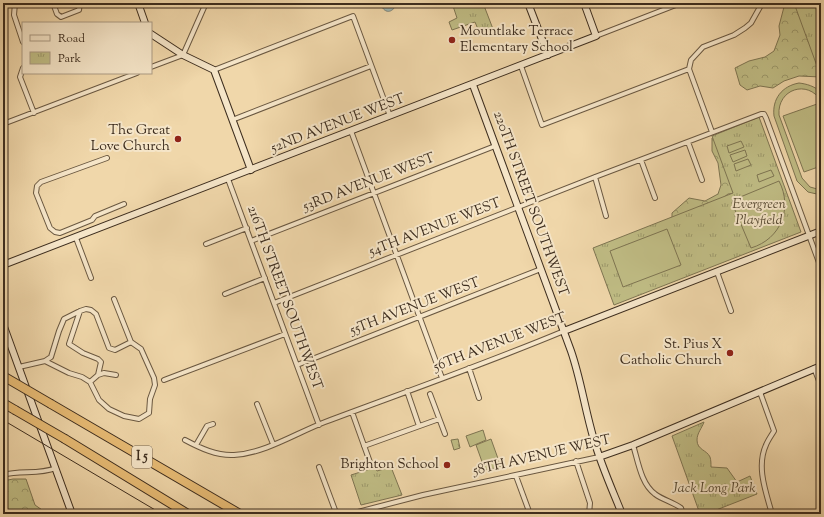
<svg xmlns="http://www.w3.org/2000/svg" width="824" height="517" viewBox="0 0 824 517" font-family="'Sorts Mill Goudy',serif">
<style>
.forest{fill:url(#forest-crowns);stroke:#7e7552}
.park{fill:url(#park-tufts);stroke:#7e7552}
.garden{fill:#c0bd85;stroke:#7e7552}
.water{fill:url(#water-ripples);stroke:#788078}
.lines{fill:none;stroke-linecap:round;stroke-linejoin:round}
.street-casing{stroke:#6a5841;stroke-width:6}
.secondary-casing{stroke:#3d2d1e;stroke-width:8}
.highway-casing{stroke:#3d2d1e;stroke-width:10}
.street{stroke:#f5e5c8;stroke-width:4}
.secondary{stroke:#f5e5c8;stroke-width:6}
.highway{stroke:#e8bc75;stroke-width:8}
.tram{stroke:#3d2d1e;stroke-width:1}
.highway-bridge-casing{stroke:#3d2d1e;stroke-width:10;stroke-linecap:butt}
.highway-bridge{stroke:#e8bc75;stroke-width:8}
.poi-dot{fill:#8f2418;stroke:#f5e5c8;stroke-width:1.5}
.labels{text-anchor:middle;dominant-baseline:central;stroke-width:4;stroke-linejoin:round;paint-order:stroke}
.shield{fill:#f5e5c8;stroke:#746451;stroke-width:1}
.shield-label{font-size:13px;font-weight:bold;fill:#3d2d1e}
.poi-label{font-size:14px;fill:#3d2d1e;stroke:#f5e5c8;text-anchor:end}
.street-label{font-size:14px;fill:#3d2d1e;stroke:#f5e5c8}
.park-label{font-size:14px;font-style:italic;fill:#574a33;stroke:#f5e5c8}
</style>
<defs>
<pattern id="forest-crowns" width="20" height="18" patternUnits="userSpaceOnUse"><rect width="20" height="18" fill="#c0bd85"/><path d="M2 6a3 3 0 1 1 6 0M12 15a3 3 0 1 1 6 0" fill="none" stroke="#9d9a6c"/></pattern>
<pattern id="park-tufts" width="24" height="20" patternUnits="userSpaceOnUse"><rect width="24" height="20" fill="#c0bd85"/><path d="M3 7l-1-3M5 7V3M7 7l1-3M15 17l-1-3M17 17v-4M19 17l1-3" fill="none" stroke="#9d9a6c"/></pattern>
<pattern id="water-ripples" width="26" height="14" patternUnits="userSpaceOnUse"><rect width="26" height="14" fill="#9fb7b4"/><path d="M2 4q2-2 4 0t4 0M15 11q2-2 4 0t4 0" fill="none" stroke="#839592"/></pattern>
</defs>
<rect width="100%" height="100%" fill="#f0d7aa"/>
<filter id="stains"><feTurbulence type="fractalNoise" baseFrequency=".005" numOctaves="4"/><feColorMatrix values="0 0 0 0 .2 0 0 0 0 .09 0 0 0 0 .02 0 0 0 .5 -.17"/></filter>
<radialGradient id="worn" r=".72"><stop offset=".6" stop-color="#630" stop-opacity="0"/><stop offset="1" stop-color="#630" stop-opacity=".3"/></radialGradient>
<path class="forest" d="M785,3h36v74l-22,-1 -15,5 -11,7 -13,-2 -13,4 -7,-5 -5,-17 14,-7 16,-4 9,-6 6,-16 -1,-9z
M721,137l16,56 -9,1 -12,9 -44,21v-11l17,-15 16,3 13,-7 3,-9 -3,-22 -6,-12v-13z
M13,479h13l9,26 10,7 -2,2h-26l-6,-4 -8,2v-31z"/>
<path class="park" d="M452,3h31l10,26 -13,5 -5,-12 -23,8 -3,-8 8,-4z
M794,3h27v74z
M759,117l42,115 -187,73 -21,-57 140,-55 -21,-57z
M704,422c-2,6 -7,11 -7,18 0,10 10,10 13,17 1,3 1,7 1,10l16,1 10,14 13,-6 7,18 -51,20h-6l-28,-78z
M458,439l2,9 -6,2 -3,-10z
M374,465l3,6 14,-4 11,28 -41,10 -10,-30 19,-6z"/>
<path class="garden" d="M799,83c8,1 15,3 22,9v9c-13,-22 -44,-12 -42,14l23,63 8,9 11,3v5l-13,-3 -11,-11 -23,-65c-2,-17 8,-30 25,-33z
M817,104l4,10v52l-17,6 -21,-56z
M741,141l3,6 -15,6 -2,-7z
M745,150l2,6 -14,6 -3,-7z
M748,159l3,6 -15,6 -2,-7z
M771,170l3,6 -15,6 -2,-7z
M779,181c14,27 2,58 -28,67l-19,-45 1,-3z
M667,229l14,36 -58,22 -13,-36z
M483,430l3,10 -16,7 -4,-11z
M491,439l10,28 -16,3 -9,-25z"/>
<path class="water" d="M380,3h15v4c-6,8 -12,4 -15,-4z"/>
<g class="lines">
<g class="street-casing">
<path id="street" d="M15,3l-1,12 9,27
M53,3l4,11 4,3 18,-7 1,-7
M596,36l85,-33
M521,66l21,59 147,-56 2,-9 12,-13 31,-12 11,-7 6,-5 9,-16v-4
M151,67l32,-12 23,-52
M23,68l-3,9 14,36
M689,69l23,63
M214,70l139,-54 37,100
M232,120l139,-54
M3,124l134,-51
M351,131l91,247
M688,142l14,38
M107,158l-66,24 -4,4 -1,7 14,35 5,4 5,1 32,-13 3,-4 29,-12
M641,160l14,38
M595,177l11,39
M228,179l91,246
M76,238l15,40
M251,241l244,-95
M206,244l41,-16
M717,272l14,39
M225,294l40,-16
M274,303l321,-126 166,-63h3l2,4 55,150
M80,311l-11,33 14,9 15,6 3,3 -3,13 -8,7
M45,361l24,12 13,4 8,5 9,18 10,9 15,7 15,3 10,-6 1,-14 5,-14 -1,-7 -13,-29 -10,-7
M297,365l244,-96
M19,367l26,-6 6,-4 8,-26 5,-12 16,-8 6,-2 5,1 5,4 13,34 6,2 16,-8 -17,-43
M469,368l10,30
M814,368l7,18
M98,375l6,-2 12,2
M164,380l121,-46
M407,391l12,35
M760,392l14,39c-3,5 -6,9 -8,14 -10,22 0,47 6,69
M430,394l15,40
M257,404l16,40
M352,412l19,53
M185,440c15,8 32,16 49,15 32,-2 62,-22 91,-33 80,-30 160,-58 239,-91
M196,445l11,-19 6,-2
M633,445c5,16 8,39 22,49 8,6 18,8 26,14l2,6
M364,446l75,-27
M576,461l14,42 -1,11
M319,467l16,43 7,4
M3,475c18,-5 35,0 53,-7
M516,476l14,38
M350,514l73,-19 176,-38"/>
</g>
<g class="secondary-casing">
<path id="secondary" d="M138,3l7,20
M528,3l20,52
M151,34l32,21 31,15 37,100
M473,85l98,266c10,29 14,59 23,89 7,25 18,49 28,74
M3,265l593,-229 -12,-33
M3,324l69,190
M564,331l257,-100
M599,457l34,-12 188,-79"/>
</g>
<g class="highway-casing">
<path id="highway" d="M3,403l12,7
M51,404l189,110
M65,439l123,75"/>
</g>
<use href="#street" class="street"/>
<use href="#secondary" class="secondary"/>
<use href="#highway" class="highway"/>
<path class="tram" d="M3,420l159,94"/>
<g class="highway-bridge-casing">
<path id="highway-bridge" d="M3,376l48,28
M15,410l50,29"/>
</g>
<use href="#highway-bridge" class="highway-bridge"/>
</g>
<g class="poi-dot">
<circle cx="452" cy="40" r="4"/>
<circle cx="178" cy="139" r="4"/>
<circle cx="730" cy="353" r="4"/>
<circle cx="447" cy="465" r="4"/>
</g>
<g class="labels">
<rect class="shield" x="132" y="446" width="20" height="22" rx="3"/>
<g class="shield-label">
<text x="142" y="457">I 5</text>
</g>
<g class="poi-label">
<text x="460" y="32" text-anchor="start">Mountlake Terrace<tspan x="460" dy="16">Elementary School</tspan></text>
<text x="170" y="131">The Great<tspan x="170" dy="16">Love Church</tspan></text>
<text x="722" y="345">St. Pius X<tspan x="722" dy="16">Catholic Church</tspan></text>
<text x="439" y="465">Brighton School</text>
</g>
<g class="street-label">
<text transform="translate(338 124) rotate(-21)">52ND AVENUE WEST</text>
<text transform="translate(369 183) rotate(-21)">53RD AVENUE WEST</text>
<text transform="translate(530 204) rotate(70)">220TH STREET SOUTHWEST</text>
<text transform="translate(435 228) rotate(-21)">54TH AVENUE WEST</text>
<text transform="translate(284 298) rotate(70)">216TH STREET SOUTHWEST</text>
<text transform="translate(415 307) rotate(-21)">55TH AVENUE WEST</text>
<text transform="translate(500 343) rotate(-21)">56TH AVENUE WEST</text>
<text transform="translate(542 456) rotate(-13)">58TH AVENUE WEST</text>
</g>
<g class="park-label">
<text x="759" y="205">Evergreen<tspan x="759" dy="16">Playfield</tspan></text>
<text x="714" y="489">Jack Long Park</text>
</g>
</g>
<rect width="824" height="517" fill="none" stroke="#f0d7aa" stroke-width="16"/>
<rect x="4" y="4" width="816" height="509" fill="none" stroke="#3d2d1e" stroke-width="2"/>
<rect x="8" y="8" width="808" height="501" fill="none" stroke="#3d2d1e"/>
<rect x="22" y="22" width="130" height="52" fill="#f5e5c8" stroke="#ab9b84"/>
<rect x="30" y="35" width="20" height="6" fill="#f5e5c8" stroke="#ab9b84"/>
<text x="58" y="42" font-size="12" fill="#3d2d1e">Road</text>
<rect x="30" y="52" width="20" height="12" fill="url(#park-tufts)" stroke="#ab9b84"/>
<text x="58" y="62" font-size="12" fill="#3d2d1e">Park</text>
<rect width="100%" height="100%" filter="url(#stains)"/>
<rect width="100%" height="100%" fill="url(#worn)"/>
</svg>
